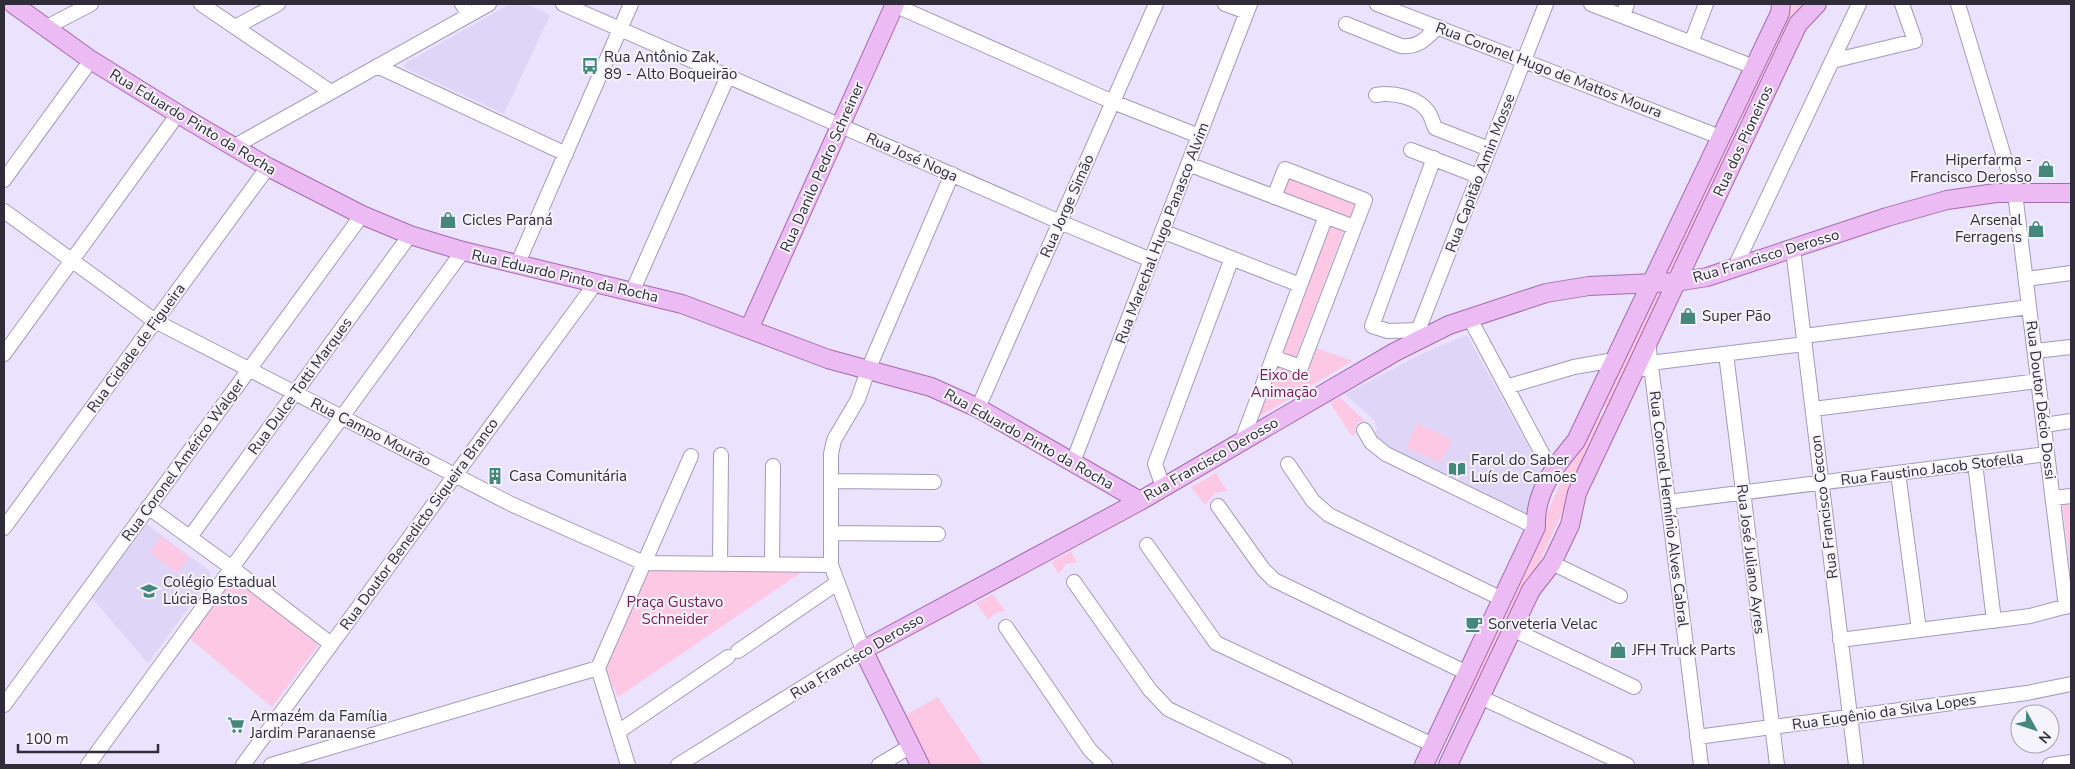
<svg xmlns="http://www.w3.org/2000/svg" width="2075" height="769" viewBox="0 0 2075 769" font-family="'Nunito Sans',sans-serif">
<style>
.built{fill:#dfd5f6}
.green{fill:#fdc8e3}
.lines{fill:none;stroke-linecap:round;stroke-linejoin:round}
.minor-casing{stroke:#a49abb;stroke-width:16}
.major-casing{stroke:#a36bad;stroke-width:20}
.minor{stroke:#fff;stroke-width:14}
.major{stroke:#edbbf3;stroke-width:18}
.labels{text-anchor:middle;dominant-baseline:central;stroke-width:4;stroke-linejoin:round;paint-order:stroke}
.poi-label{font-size:15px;fill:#302c39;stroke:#f6f4fb;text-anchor:start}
.street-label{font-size:15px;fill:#302c39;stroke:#f6f4fb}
.park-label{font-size:15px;fill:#791a56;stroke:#f6f4fb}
</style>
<rect width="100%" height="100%" fill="#ebe2fe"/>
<path class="built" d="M510,4h16l24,11 -46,99 -99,-46 -1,-4z
M1467,335l76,138 -18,40 -148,-72 -3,-5 3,-8 -3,-8 -29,-26 76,-40z
M146,524l64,47 1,6 -63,86 -56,-65z"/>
<path class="green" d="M1788,4h14l-56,119 -7,-8z
M1735,126l2,3 -15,34 -4,16 -44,95h-14z
M1287,176l69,26 -7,18 -69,-26z
M1327,223l17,7 -49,129 -18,-7z
M1668,289l-58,119 -5,-1 -2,-3 49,-112z
M1313,347l40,14 -98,58 20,-56 28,10z
M1340,397l25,24 -7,1 -3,7 1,4 -4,3 -22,-33z
M1594,412l8,5h5l-100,214 -45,85 -3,-1 -2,-2 46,-106z
M1417,423l35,17 -12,23 -34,-16z
M1216,473l11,18 -12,2 -10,12 -14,-18z
M2071,503v68l-9,-67z
M161,537l28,20 -12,16 -27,-20z
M1071,551l6,11 -11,2 -7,10 -8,-12z
M648,570l154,2 -184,125 -13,-30z
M231,576l89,67 -48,64 -85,-71z
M993,594l12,17 -10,2 -7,7 -12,-17z
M938,697l46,68h-56l-24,-49z"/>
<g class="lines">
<g class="minor-casing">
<path id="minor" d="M201,4l130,88
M462,4l7,11
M563,4l497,218 91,38
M892,4l221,98 86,34
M1225,4l22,8
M1377,4l343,133
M1591,4l163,63
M1958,4l57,189 51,414
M1623,16l4,-12
M1346,24l55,22c18,2 25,-8 37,-19
M235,27l43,-23
M45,28l46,-24
M1691,43l15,-39
M1832,61l83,-20 -13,-37
M377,66l189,88
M1376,95c17,-3 43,2 53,18 3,5 4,10 6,15l54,21
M233,147l256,-143
M1411,150l67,26
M1188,164l166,63
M4,180l87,-120
M4,211l151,110 356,183 133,59 187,2
M1162,231l138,54
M1793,249l63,516
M517,265l114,-261
M1734,269l125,-265
M2026,279l45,-6
M632,292l96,-216
M1469,317l74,138
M1418,330l-30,1 -16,-5 62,-168
M1804,336l225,-29
M1414,341l132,-337
M1648,342l53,423
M2035,351l36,-4
M4,354l174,-240
M1726,354l51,411
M1273,357l28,10 64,-167 -80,-31 -11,28
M1645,369l5,-6 155,-19
M1506,387l68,-20 40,-7
M978,408l178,-404
M1813,409l225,-28
M2044,425l27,-4
M1364,430l7,12 15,12 150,73
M1241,443l85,-227
M1073,462l177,-458
M1975,463l19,158
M1288,464l25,37 16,14 173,84
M1898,473l21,157
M831,481l103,1
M1163,487l-8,-23 77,-206
M2053,498l18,-2
M1668,502l379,-48
M1218,506l45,63 11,11 193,93
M148,507l84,61 99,76
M4,528l264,-361
M831,533l107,1
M190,537l220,-302
M1147,545l69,98 217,102
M1552,563l68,33
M720,564l1,-109
M772,564l1,-98
M1074,582l76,108 18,19 117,56
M1006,627l84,123 15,15
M1512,629l122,58
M1840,640l190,-24 41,-11
M738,651l99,-68
M1480,697l147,68
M4,705l358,-490
M618,732l110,-75
M1697,737l330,-44 44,-9
M88,765l375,-514
M243,765l352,-481
M271,765l327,-97
M628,765l-30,-97 93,-212
M678,765l185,-115 -32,-85v-111l3,-14 24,-41 10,-29 84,-196
M879,765l32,-19
M2050,765l21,-3"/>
</g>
<g class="major-casing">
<path id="major" d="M13,4l78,56 87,54 90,53 94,48 48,20 53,16 219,53 146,55 103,28 47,21 162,93
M749,329l146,-325
M920,765l-57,-115 277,-149 255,-149 54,-27 97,-32 43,-7 87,-4 31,-5 180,-60 60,-17 49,-7h75
M1424,765l112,-238c-2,-34 19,-61 40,-86l204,-428 1,-9
M1448,765l83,-175 21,-27 18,-38 7,-32 221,-469 19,-20"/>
</g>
<use href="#minor" class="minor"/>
<use href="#major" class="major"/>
</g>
<defs>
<g id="bus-bare" transform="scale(1.35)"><path d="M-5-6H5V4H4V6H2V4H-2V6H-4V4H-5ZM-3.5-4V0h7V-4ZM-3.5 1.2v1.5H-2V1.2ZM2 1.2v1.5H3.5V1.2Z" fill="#44887c" stroke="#f6f4fb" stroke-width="2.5" paint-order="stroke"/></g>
<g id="shop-bare" transform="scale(1.35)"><path d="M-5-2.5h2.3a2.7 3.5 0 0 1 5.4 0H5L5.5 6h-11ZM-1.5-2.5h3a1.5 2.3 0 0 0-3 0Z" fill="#44887c" stroke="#f6f4fb" stroke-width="2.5" paint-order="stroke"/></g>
<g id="library-bare" transform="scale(1.35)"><path d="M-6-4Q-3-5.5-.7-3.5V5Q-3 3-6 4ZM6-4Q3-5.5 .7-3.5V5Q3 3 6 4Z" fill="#44887c" stroke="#f6f4fb" stroke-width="2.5" paint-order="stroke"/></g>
<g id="building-bare" transform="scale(1.35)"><path d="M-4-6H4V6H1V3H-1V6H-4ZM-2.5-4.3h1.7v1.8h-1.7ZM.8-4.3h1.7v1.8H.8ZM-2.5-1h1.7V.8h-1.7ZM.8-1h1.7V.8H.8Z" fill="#44887c" stroke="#f6f4fb" stroke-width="2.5" paint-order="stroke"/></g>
<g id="school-bare" transform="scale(1.35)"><path d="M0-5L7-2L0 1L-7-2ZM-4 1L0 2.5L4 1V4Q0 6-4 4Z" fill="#44887c" stroke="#f6f4fb" stroke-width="2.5" paint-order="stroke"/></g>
<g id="cafe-bare" transform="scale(1.35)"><path d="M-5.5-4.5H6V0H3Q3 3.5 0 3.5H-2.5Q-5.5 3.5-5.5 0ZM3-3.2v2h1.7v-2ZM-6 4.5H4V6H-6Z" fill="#44887c" stroke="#f6f4fb" stroke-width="2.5" paint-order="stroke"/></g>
<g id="supermarket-bare" transform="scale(1.35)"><path d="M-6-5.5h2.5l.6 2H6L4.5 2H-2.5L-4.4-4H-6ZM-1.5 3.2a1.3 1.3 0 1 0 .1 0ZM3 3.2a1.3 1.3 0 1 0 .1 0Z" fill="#44887c" stroke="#f6f4fb" stroke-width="2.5" paint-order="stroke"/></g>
</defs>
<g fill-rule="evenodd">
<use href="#bus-bare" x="590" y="66"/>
<use href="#shop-bare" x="2046" y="169"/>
<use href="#shop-bare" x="448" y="220"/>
<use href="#shop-bare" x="2036" y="229"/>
<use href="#shop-bare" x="1688" y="316"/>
<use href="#library-bare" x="1457" y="469"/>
<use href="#building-bare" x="495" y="476"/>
<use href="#school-bare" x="149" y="591"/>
<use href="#cafe-bare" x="1474" y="624"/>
<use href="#shop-bare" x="1618" y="650"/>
<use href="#supermarket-bare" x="236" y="725"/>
</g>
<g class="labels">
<g class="poi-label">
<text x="604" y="57">Rua Antônio Zak,<tspan x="604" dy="17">89 - Alto Boqueirão</tspan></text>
<text x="2032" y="160" text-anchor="end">Hiperfarma -<tspan x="2032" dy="17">Francisco Derosso</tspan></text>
<text x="462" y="220">Cicles Paraná</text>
<text x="2022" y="220" text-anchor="end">Arsenal<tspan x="2022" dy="17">Ferragens</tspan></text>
<text x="1702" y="316">Super Pão</text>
<text x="1471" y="460">Farol do Saber<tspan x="1471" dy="17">Luís de Camões</tspan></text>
<text x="509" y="476">Casa Comunitária</text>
<text x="163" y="582">Colégio Estadual<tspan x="163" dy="17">Lúcia Bastos</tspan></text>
<text x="1488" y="624">Sorveteria Velac</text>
<text x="1632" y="650">JFH Truck Parts</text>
<text x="250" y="716">Armazém da Família<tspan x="250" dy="17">Jardim Paranaense</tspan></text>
</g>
<g class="street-label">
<text transform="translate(1549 70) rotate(21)">Rua Coronel Hugo de Mattos Moura</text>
<text transform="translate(193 122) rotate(31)">Rua Eduardo Pinto da Rocha</text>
<text transform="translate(1743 141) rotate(-65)">Rua dos Pioneiros</text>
<text transform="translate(912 157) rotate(24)">Rua José Noga</text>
<text transform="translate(822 167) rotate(-66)">Rua Danilo Pedro Schreiner</text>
<text transform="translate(1480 173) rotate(-69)">Rua Capitão Amin Mosse</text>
<text transform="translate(1067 206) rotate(-66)">Rua Jorge Simão</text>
<text transform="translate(1162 233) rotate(-69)">Rua Marechal Hugo Panasco Alvim</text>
<text transform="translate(1766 256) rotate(-17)">Rua Francisco Derosso</text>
<text transform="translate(565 276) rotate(13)">Rua Eduardo Pinto da Rocha</text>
<text transform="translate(136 348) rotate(-54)">Rua Cidade de Figueira</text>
<text transform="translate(300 386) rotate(-54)">Rua Dulce Totti Marques</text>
<text transform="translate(2041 400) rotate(83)">Rua Doutor Décio Dossi</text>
<text transform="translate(371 432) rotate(27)">Rua Campo Mourão</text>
<text transform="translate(1029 439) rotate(29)">Rua Eduardo Pinto da Rocha</text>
<text transform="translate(1211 459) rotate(-30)">Rua Francisco Derosso</text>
<text transform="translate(183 460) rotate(-54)">Rua Coronel Américo Walger</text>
<text transform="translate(1932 469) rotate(-7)">Rua Faustino Jacob Stofella</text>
<text transform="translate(1824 507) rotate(-97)">Rua Francisco Ceccon</text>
<text transform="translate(1669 509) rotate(83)">Rua Coronel Hermínio Alves Cabral</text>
<text transform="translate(419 524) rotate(-54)">Rua Doutor Benedicto Siqueira Branco</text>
<text transform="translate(1751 559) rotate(83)">Rua José Juliano Ayres</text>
<text transform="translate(857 656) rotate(-31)">Rua Francisco Derosso</text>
<text transform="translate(1884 712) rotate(-8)">Rua Eugênio da Silva Lopes</text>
</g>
<g class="park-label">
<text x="1284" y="375">Eixo de<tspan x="1284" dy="17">Animação</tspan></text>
<text x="675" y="602">Praça Gustavo<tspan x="675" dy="17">Schneider</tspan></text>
</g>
</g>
<rect width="2075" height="769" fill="none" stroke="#302c39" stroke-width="10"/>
<g transform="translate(2035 729) rotate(130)"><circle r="24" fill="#f6f4fb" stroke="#a7a4ad"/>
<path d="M0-4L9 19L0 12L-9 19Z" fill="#44887c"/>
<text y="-8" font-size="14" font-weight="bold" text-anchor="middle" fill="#302c39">N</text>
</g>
<path d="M18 744v8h140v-8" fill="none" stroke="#302c39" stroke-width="2.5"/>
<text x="25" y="744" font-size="15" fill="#302c39" stroke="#f6f4fb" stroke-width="4" paint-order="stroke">100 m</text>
</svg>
